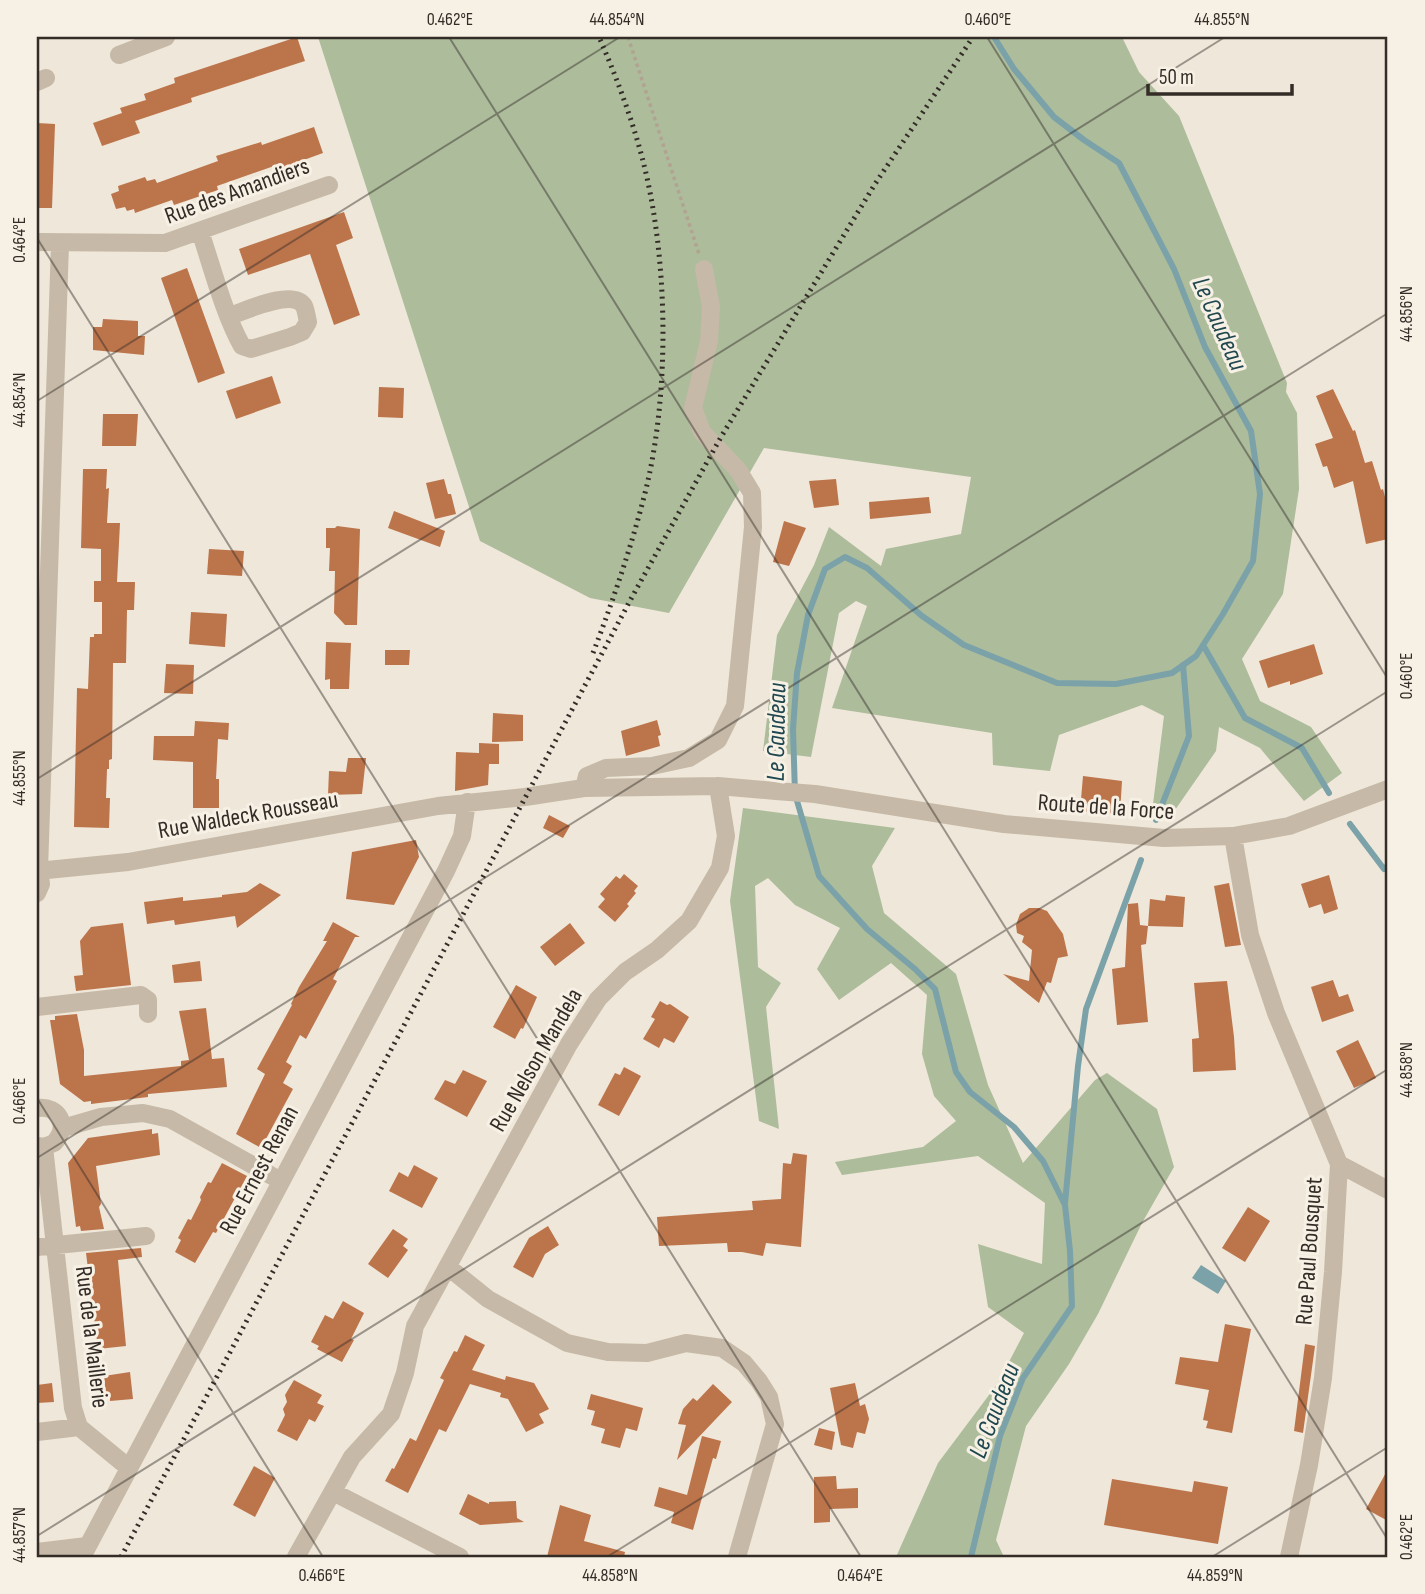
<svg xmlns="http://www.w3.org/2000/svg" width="1425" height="1594" viewBox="0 0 1425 1594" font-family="'Sofia Sans Condensed',sans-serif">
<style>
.green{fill:#adbc9b}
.water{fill:#7ba2a9}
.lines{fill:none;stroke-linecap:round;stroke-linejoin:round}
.stream{stroke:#7ba2a9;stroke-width:6}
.building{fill:#bc744b}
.path{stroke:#b1a391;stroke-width:3.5;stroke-dasharray:3.5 3.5;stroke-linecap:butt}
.minor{stroke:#c6b9a7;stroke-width:18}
.rail{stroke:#332c27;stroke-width:5;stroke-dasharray:2 5;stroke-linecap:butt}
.ticks{fill:none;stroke:#332c27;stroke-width:2;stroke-opacity:0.45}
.labels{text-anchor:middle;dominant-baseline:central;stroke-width:6;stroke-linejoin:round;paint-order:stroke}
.street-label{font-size:24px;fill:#332c27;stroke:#f7f1e5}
.water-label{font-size:26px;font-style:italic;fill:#204750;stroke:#f7f1e5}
.neatline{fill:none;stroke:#332c27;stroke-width:2.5}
.ticks-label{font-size:18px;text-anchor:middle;fill:#332c27}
</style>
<rect width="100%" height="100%" fill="#efe7d9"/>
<path class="green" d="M318,37h804l17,35 40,44 108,267 -1,9 11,21 2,76 -16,105 -41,65 18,42 51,26 31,46 -38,28 -44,-53 -41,-21 -3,24 -41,59 -22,-6 11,-88 -22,-11 -83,30 -9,36 -57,-6 -1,-32 -160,-25 35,-102 -11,-5 -17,12 -28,144 -48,-6 14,-116 37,-70 15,-38 52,39 5,-17 75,-15 10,-57 -207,-29 -95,165 -79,-15 -110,-57z
M743,808l152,20 -23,38 12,47 72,61 32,111 35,78 72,-83 12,-7 50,36 17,58 -32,56 -44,91 -29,50 -43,62 -30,114 8,17h-108l42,-94 60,-80 26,-50 -36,-26 -10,-63 64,20 3,-61 -67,-47 -136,19 -7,-13 88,-15 33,-26 -22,-25 -12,-42 5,-59 -36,-32 -52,37 -22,-31 23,-41 -45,-23 -27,-27 -13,8 3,81 23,16 -15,24 13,122 -20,-8 -29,-220z"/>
<path class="water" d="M1201,1265l25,16 -8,13 -26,-16z"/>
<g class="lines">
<path class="stream" d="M1203,645l42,73 57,30 27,45
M1156,820l33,-84 -6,-71
M1350,824l34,45 4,-3
M1065,1203l13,-137 8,-57 55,-149
M971,1557l29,-121 23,-58 49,-72 -2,-55 -5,-46 -22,-44 -29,-34 -44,-35 -14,-20 -21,-83 -20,-20 -48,-40 -48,-53 -24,-82 -2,-65 4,-56 11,-58 17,-46 20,-12 22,11 55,48 42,29 93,38 59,1 56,-11 24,-17 27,-42 30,-53 7,-67 -9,-63 -46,-84 -31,-78 -55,-106 -35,-23 -30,-23 -40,-48 -20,-32"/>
</g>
<path class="building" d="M297,37l8,24 -114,37 1,4 -57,19 5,12 -38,13 -9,-23 29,-10 -2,-5 26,-8 -2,-6 31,-11 -1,-5z
M37,123l18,1 -3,84h-15z
M314,127l9,26 -44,16 -2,-4 -60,21 1,4 -44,15 -2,-5 -37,13 -1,-4 -7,2 -2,-4 -9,2 -5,-15 8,-3 -1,-5 27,-9 2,4 8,-2 2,4 61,-22 -2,-5 45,-14 1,3z
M344,212l9,26 -17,7 24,70 -26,10 -24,-71 -62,21 -9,-26z
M187,268l38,105 -27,10 -37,-105z
M103,319l35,2v15h7l-1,19 -51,-5v-23h9z
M272,376l9,27 -45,16 -10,-28z
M379,387l25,1 -1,30 -25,-1z
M1333,389l20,42 2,-1 10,33 7,-2 9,29 2,-1 5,20v30l-22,5 -13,-63 -19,7 -7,-22 -4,1 -8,-23 18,-6 -17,-42z
M103,414h35l-2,32h-34z
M83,469h24l-1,20 3,-1 -2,35h13l-3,59h18l-1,28h-7l-1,53h-13l-1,96 -3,1v9h-2l-1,29h4l-1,30 -35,-1 3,-139 11,1 2,-52h4v-3h8v-32h-8v-21h7v-32l-20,-1z
M444,479l4,15h3l5,20 -21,5 -9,-36z
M836,479l3,26 -25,3 -5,-27z
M929,497l2,16 -61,6 -1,-17z
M394,511l51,20 -5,16 -52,-19z
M784,521l22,7 -17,38 -16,-4z
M337,526l23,3 -3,96h-12l-11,-12 1,-42h-6l1,-23h-4v-20h9z
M209,549l35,2 -2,25 -35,-2z
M191,612l36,2 -2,33 -36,-3z
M326,642l25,1 -2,46h-19v-10l-5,1z
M1314,644l9,30 -33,11v-4l-22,7 -9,-27z
M385,650h25l-1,15h-24z
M166,664l28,1 -1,29 -29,-1z
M493,713l30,2v26l-31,1z
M657,720l4,15 -3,1 2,10 -34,10 -5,-25z
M195,721l34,2 -1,17 -10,-1 -2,40h3v29h-26v-46l-40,-2 1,-24h40z
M479,743l20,1v20h-10l-1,21 -33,6 1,-39 23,1z
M348,758h18l-4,36 -34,1 1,-24 17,1z
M1083,776l39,5 -2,33 -40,-3z
M549,815l21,11 -7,12 -20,-10z
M416,840l3,17 -25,48 -48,-6 6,-47z
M624,874l14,12 -4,5 2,2 -9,11 2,2 -14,16 -17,-15 7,-8 -5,-5 16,-18 4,3z
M1329,875l9,34 -14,5 -3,-10 -12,4 -8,-24z
M260,883l21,12 -44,33 -2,-12 -60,9 -1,-5 -27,4 -3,-22 39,-5v4l39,-4v-2l25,-3z
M1229,883l12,62 -16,2 -11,-61z
M1166,895l19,2 -2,30 -35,-1 2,-27 15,2z
M1138,903l2,22 8,1 -2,18 -5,1 7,77 -31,3 -5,-56 13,-2 3,-63z
M1029,908h10l8,3 16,23 5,22 -10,2 -7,25 -4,-1 -8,21 -36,-29 26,7 3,-31 -10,-8 2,-6 -7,-3 -1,-8 4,-11z
M333,922l27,15h-5l-22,42 4,2 -31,58 -6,-4 -14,27 6,4 -9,17 10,6 -32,59 -25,-14 29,-60 -8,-5 35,-64 -1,-1 8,-17 28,-46h-4z
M123,923l8,62 -55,6 -2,-15 9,-1 -3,-34 11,-14z
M570,923l15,20 -30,23 -15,-19z
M200,961l2,20 -28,2 -2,-18z
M1333,980l6,17 9,-3 6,17 -32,11 -11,-35z
M1227,981l7,56 2,33 -43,2 -1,-33 7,-1 -5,-55z
M516,985l21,12 -14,32 -2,-1 -6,11 -22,-12z
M660,1001l7,4 3,-1 19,13 -15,26 -10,-5 -5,10 -16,-9 12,-20 -4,-2z
M206,1008l6,51 12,-1 3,29 -79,7v3l-57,7v-3l-7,1 -24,-18 -10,-64h5v-4l22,-2 7,36v26l97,-10v-5l8,-1 -10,-49z
M1358,1040l18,38 -22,10 -18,-37z
M624,1067l17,9 -22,40 -21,-11 17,-32 5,2z
M463,1070l24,11 -20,36 -33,-18 11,-19 10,4z
M152,1129v5l6,-1 2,22 -64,11 5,38 -2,3 5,22 -23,2 -1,-5 -4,1 -8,-64 20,-25z
M793,1153l14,2 -6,92 -35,-4 -3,13 -21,-4h-14l-1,-9 -68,3 -2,-29 96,-7 -1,-9 29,-2 2,-36 8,1z
M222,1163l25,13 -31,57 -3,-1 -18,31 -20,-11 6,-12 -3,-2 10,-19 3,1 10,-20 -1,-3 8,-15 3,1z
M414,1165l24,13 -16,30 -33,-17 10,-19 9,5z
M1248,1207l22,14 -25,41 -23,-14z
M548,1226l11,19 -14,9 -12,24 -20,-11 16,-29z
M393,1229l15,10 -5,7 5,4 -20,28 -20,-14z
M141,1248l1,9 -24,3 8,86 -28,3 -12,-96z
M343,1301l21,12 -13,26 3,1 -12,22 -25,-13 2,-3 -8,-4 14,-27 8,4z
M1225,1324l26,5 -19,104 -26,-5 2,-7 -5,-1 6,-30 -34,-6 5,-27 38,5z
M465,1335l20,10 -13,25 33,10 1,-4 28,7 15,26 -10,5 5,9 -18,9 -18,-33 -8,-2 1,-4 -31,-9 -24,48 -7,-3 -31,64 -23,-12 7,-13 2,1 16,-31 6,3 28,-61 -4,-2 14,-27 3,1z
M1305,1344l10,2 -12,87 -9,-2z
M130,1372l3,27 -23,2v-6h-4l-2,-19z
M294,1380l28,15 -5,8 7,3 -9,16 -6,-3 -12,22 -20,-10 8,-16 -2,-6 4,-7 -2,-7z
M52,1383l2,19 -17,1v-18z
M855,1383l5,23 5,-2 4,15 -4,15 -8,-2 -4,16 -12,-3 -11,-57z
M713,1384l19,18 -55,58 9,-35 -8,-1 5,-15 10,-11 4,3z
M591,1394l52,14 -6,23 -11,-3 -6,20 -19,-5 4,-14 -14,-4 4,-14 -8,-2z
M819,1428l16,4 -3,18 -18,-5z
M702,1436l19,5 -5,18 -3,-1 -20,72 -22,-7 3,-11 -20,-6 5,-19 28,8z
M254,1466l21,12 -20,39 -22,-12z
M1388,1469v52l-22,-12z
M836,1476l1,13 21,-1v20l-28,1v13l-16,1v-46z
M1112,1479l80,13 2,-11 34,6 -10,57 -114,-19z
M468,1494l21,10v-2l27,-1 1,17 7,4 -44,3 -21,-11z
M560,1505l31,10 -7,26 41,11 -1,5h-77z"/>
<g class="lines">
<path class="path" d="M628,37l71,217"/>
<path class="minor" d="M119,55l47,-18
M37,82l9,-4
M200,231c12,36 24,83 42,115l9,3 39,-12 12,-5 6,-10c-1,-4 -2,-12 -4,-16 -11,-18 -59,5 -74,10
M37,242l128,1 164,-58
M584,788l3,-12 19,-8 46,-2 37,-8 29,-18 17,-34 18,-179 -1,-34 -14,-23 -36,-38 -9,-24 16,-67 2,-34 -7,-38
M1233,836l17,99 26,78 63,151 -6,108 -10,106 -14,87 -20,92
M37,871l91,-9 310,-56 87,-9 59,-9 134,-2 58,5 39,3 189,30 160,14 69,-2 56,-10 99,-37
M37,893l4,-9 -2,-14 21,-626
M37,1007l104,-12 7,5v14
M37,1108c22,-3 33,18 17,35l-10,4 -7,-1
M63,1128l38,-11 42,-4 27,6 111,62
M44,1147l29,261 6,19 50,41
M1339,1164l49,26
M37,1247l109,-11
M448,1267l40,32 79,44 41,9 39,1 39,-10 36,5 22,15 15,18 10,16 6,27 -38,133
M37,1432l42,-5
M333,1492l127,65
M37,1552l50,-6
M82,1557l364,-686 16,-35 5,-34
M296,1557l56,-100 39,-43 14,-41 10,-47 154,-282 29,-45 27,-27 32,-22 32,-29 31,-53 6,-32 -8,-50"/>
<path class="rail" d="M593,653c21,-55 40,-111 54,-168 23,-99 21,-229 -5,-328 -11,-41 -26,-81 -43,-120
M121,1557l511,-960 89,-160 154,-253 98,-147"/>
</g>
<path class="ticks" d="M449,37l939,1503M987,37l401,642M37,238l824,1319M37,401l583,-364M37,779l1188,-742M37,1098l286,459M37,1158l1351,-845M37,1536l1351,-845M607,1557l781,-488M1212,1557l176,-110"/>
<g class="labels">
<g class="street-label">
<text transform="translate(237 191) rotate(-20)">Rue des Amandiers</text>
<text transform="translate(1106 807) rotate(4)">Route de la Force</text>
<text transform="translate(248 815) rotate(-10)">Rue Waldeck Rousseau</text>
<text transform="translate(536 1060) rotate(-60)">Rue Nelson Mandela</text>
<text transform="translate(259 1170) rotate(-62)">Rue Ernest Renan</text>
<text transform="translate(1309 1251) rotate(-86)">Rue Paul Bousquet</text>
<text transform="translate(92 1337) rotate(83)">Rue de la Maillerie</text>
</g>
<g class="water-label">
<text transform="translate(1219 324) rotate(66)">Le Caudeau</text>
<text transform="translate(777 732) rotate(-89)">Le Caudeau</text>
<text transform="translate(995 1411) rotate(-69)">Le Caudeau</text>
</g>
</g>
<rect width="1425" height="1594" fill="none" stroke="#f7f1e5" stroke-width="77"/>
<path d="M1148 84v10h144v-10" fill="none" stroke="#332c27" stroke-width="3.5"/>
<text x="1159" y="84" font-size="21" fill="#332c27" stroke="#f7f1e5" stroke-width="5" paint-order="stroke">50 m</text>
<rect x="38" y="38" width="1348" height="1518" class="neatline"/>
<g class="ticks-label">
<text x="450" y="25">0.462°E</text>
<text x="617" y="25">44.854°N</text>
<text x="988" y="25">0.460°E</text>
<text x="1222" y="25">44.855°N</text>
<text transform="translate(19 240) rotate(-90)" y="6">0.464°E</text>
<text transform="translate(1406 314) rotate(-90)" y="6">44.856°N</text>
<text transform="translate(19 400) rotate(-90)" y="6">44.854°N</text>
<text transform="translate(1406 676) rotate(-90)" y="6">0.460°E</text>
<text transform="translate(19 778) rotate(-90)" y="6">44.855°N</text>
<text transform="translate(1406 1070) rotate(-90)" y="6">44.858°N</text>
<text transform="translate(19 1101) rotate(-90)" y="6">0.466°E</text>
<text transform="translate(19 1535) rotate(-90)" y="6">44.857°N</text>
<text transform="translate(1406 1537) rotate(-90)" y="6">0.462°E</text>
<text x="322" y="1581">0.466°E</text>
<text x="610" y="1581">44.858°N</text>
<text x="860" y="1581">0.464°E</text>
<text x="1215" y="1581">44.859°N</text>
</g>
</svg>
